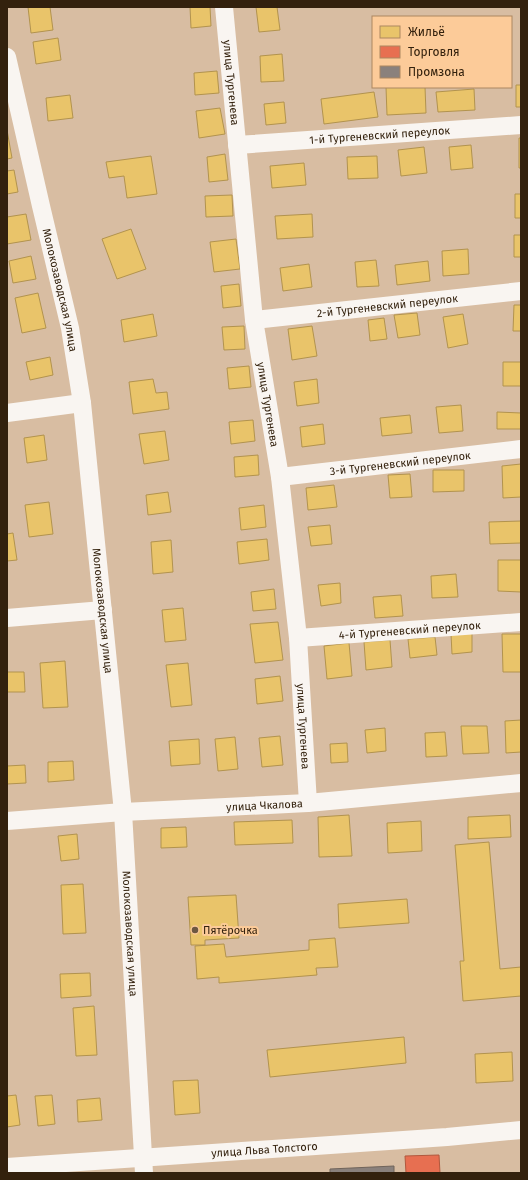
<svg xmlns="http://www.w3.org/2000/svg" width="528" height="1180" viewBox="0 0 528 1180" font-family="'Fira Sans',sans-serif">
<style>
.homes{fill:#e9c46a;stroke:#b2934e}
.shops{fill:#e76f51;stroke:#b1583d}
.industry{fill:#8a817c;stroke:#70645b}
.lines{fill:none;stroke-linecap:round;stroke-linejoin:round}
.minor{stroke:#f9f5f1;stroke-width:18}
.poi-dot{fill:#6d5841;stroke:#fccb99;stroke-width:1.5}
.labels{text-anchor:middle;dominant-baseline:central;stroke-width:4;stroke-linejoin:round;paint-order:stroke}
.street-label{font-size:11px;fill:#33210d;stroke:#fccb99}
.poi-label{font-size:11px;fill:#33210d;stroke:#fccb99;text-anchor:start}
</style>
<rect width="100%" height="100%" fill="#d8bda2"/>
<path class="homes" d="M28,7h22l3,23 -22,3z
M190,7h20l1,19 -20,2z
M256,7h21l3,23 -21,2z
M58,38l3,22 -25,4 -3,-22z
M282,54l2,27 -23,1 -1,-26z
M217,71l2,22 -24,2 -1,-22z
M516,85h5v22h-5z
M386,87h39l1,26 -39,2z
M474,89l1,21 -37,2 -2,-20z
M374,92l4,25 -54,7 -3,-25z
M70,95l3,23 -25,3 -2,-23z
M284,102l2,21 -20,2 -2,-21z
M220,108l5,26 -26,4 -3,-27z
M7,130l5,28 -5,1z
M519,138h2v30h-2z
M471,145l2,23 -22,2 -2,-23z
M424,147l3,26 -26,3 -3,-26z
M225,154l3,26 -19,2 -2,-25z
M151,156l6,38 -30,4 -3,-22 -15,2 -3,-16z
M377,156l1,22 -30,1 -1,-22z
M304,163l2,22 -34,3 -2,-22z
M14,170l4,22 -11,2v-23z
M515,194h6v24h-6z
M232,195l1,21 -27,1 -1,-21z
M26,214l5,26 -24,4v-27z
M312,214l1,23 -36,2 -2,-23z
M131,229l15,40 -29,10 -15,-40z
M514,235h7v22h-7z
M236,239l4,30 -26,3 -4,-30z
M468,249l1,25 -26,2 -1,-25z
M31,256l5,23 -23,4 -4,-22z
M376,260l3,26 -22,1 -2,-25z
M428,261l2,20 -33,4 -2,-20z
M309,264l3,23 -29,4 -3,-23z
M239,284l2,22 -18,2 -2,-22z
M38,293l8,35 -24,5 -7,-35z
M514,305h7v26h-8z
M417,313l3,22 -22,3 -4,-23z
M153,314l4,22 -33,6 -3,-22z
M463,314l5,30 -20,4 -5,-31z
M384,318l3,21 -17,2 -2,-21z
M244,326l1,23 -21,1 -2,-23z
M312,326l5,30 -25,4 -4,-31z
M50,357l3,18 -23,5 -4,-18z
M503,362h18v24h-18z
M249,366l2,21 -22,2 -2,-21z
M153,379l3,14 11,-1 2,17 -36,5 -4,-32z
M317,379l2,24 -22,3 -3,-24z
M461,405l2,26 -24,2 -3,-26z
M497,412l24,1v16h-24z
M410,415l2,18 -30,3 -2,-18z
M253,420l2,21 -24,3 -2,-22z
M323,424l2,20 -23,3 -2,-20z
M165,431l4,29 -25,4 -5,-30z
M44,435l3,25 -20,3 -3,-25z
M258,455l1,20 -24,2 -1,-20z
M521,464v33l-18,1 -1,-32z
M433,470h31v21l-31,1z
M410,474l2,23 -22,1 -2,-23z
M334,485l3,22 -29,3 -2,-22z
M168,492l3,20 -23,3 -2,-20z
M49,502l4,32 -24,3 -4,-32z
M264,505l2,22 -25,3 -2,-22z
M521,521v22l-31,1 -1,-22z
M330,525l2,19 -21,2 -3,-19z
M13,533l4,27 -10,1v-27z
M267,539l2,21 -30,4 -2,-22z
M171,540l2,32 -20,2 -2,-32z
M498,560h23v32l-23,-1z
M456,574l2,23 -26,1 -1,-22z
M340,583l1,20 -20,3 -3,-21z
M274,589l2,20 -23,2 -2,-19z
M401,595l2,21 -28,2 -2,-21z
M183,608l3,32 -21,2 -3,-32z
M278,622l5,38 -28,3 -5,-39z
M472,633v19l-20,2 -1,-20z
M502,634h19v38h-18z
M435,637l2,18 -27,3 -2,-19z
M390,640l2,27 -26,3 -2,-28z
M349,643l3,33 -25,3 -3,-33z
M65,661l3,46 -25,1 -3,-45z
M188,663l4,42 -21,2 -5,-42z
M7,672h17l1,20h-18z
M280,676l3,25 -26,3 -2,-25z
M521,720v32l-15,1 -1,-32z
M461,726h26l2,27 -26,1z
M385,728l1,23 -19,2 -2,-23z
M445,732l2,24 -21,1 -1,-24z
M280,736l3,29 -21,2 -3,-29z
M235,737l3,32 -20,2 -3,-32z
M199,739l1,25 -29,2 -2,-25z
M347,743l1,19 -17,1 -1,-19z
M73,761l1,19 -26,2v-20z
M25,765l1,18 -19,1v-18z
M349,815l3,41 -33,1 -1,-40z
M510,815l1,22 -43,2v-22z
M292,820l1,23 -58,2 -1,-23z
M421,821l1,30 -34,2 -1,-30z
M186,827l1,20 -26,1v-20z
M77,834l2,25 -18,2 -3,-25z
M489,842l11,127 21,-2v29l-58,5 -3,-40h4l-9,-116z
M83,884l3,49 -23,1 -2,-49z
M236,895l3,43 -34,2v5h-14l-3,-48z
M407,899l2,24 -70,5 -1,-24z
M335,938l3,29 -22,1 1,7 -98,8v-6l-22,2 -2,-33 29,-2 2,13 83,-7v-10z
M90,973l1,23 -30,2 -1,-24z
M94,1006l3,49 -21,1 -3,-48z
M404,1037l2,26 -136,14 -3,-27z
M512,1052l1,29 -37,2 -1,-29z
M198,1080l2,33 -25,2 -2,-34z
M16,1095l4,30 -13,2v-31z
M52,1095l3,29 -17,2 -3,-30z
M100,1098l2,22 -24,2 -1,-22z"/>
<path class="shops" d="M439,1155l1,18h-34l-1,-17z"/>
<path class="industry" d="M394,1166v7h-64v-4z"/>
<g class="lines">
<g class="minor">
<path id="s1" d="M224,7l30,313 26,157 18,161 10,165"/>
<path id="s2" d="M7,57l34,149 29,122 12,75 41,409 21,361"/>
<path id="s3" d="M237,145l284,-20"/>
<path id="s4" d="M254,320l267,-29"/>
<path d="M7,413l75,-10"/>
<path id="s5" d="M280,477l241,-28"/>
<path d="M7,618l96,-8"/>
<path id="s6" d="M298,638l223,-16"/>
<path id="s7" d="M7,821l116,-9 185,-9 213,-20"/>
<path id="s8" d="M7,1167l440,-30 74,-7"/>
</g>
</g>
<circle class="poi-dot" cx="195" cy="930" r="4"/>
<g class="labels">
<g class="street-label">
<text stroke="none"><textPath href="#s1" startOffset="76">улица Тургенева</textPath></text>
<text stroke="none"><textPath href="#s3" startOffset="143">1-й Тургеневский переулок</textPath></text>
<text stroke="none"><textPath href="#s2" startOffset="239">Молокозаводская улица</textPath></text>
<text stroke="none"><textPath href="#s4" startOffset="134">2-й Тургеневский переулок</textPath></text>
<text stroke="none"><textPath href="#s1" startOffset="400">улица Тургенева</textPath></text>
<text stroke="none"><textPath href="#s5" startOffset="121">3-й Тургеневский переулок</textPath></text>
<text stroke="none"><textPath href="#s2" startOffset="563">Молокозаводская улица</textPath></text>
<text stroke="none"><textPath href="#s6" startOffset="112">4-й Тургеневский переулок</textPath></text>
<text stroke="none"><textPath href="#s1" startOffset="724">улица Тургенева</textPath></text>
<text stroke="none"><textPath href="#s7" startOffset="258">улица Чкалова</textPath></text>
<text stroke="none"><textPath href="#s2" startOffset="887">Молокозаводская улица</textPath></text>
<text stroke="none"><textPath href="#s8" startOffset="258">улица Льва Толстого</textPath></text>
</g>
<g class="poi-label">
<text x="203" y="930">Пятёрочка</text>
</g>
</g>
<rect width="528" height="1180" fill="none" stroke="#33210d" stroke-width="16"/>
<rect x="372" y="16" width="140" height="72" fill="#fccb99" stroke="#ac8761"/>
<rect x="380" y="26" width="20" height="12" fill="#e9c46a" stroke="#ac8761"/>
<text x="408" y="36" font-size="12" fill="#33210d">Жильё</text>
<rect x="380" y="46" width="20" height="12" fill="#e76f51" stroke="#ac8761"/>
<text x="408" y="56" font-size="12" fill="#33210d">Торговля</text>
<rect x="380" y="66" width="20" height="12" fill="#8a817c" stroke="#ac8761"/>
<text x="408" y="76" font-size="12" fill="#33210d">Промзона</text>
</svg>
